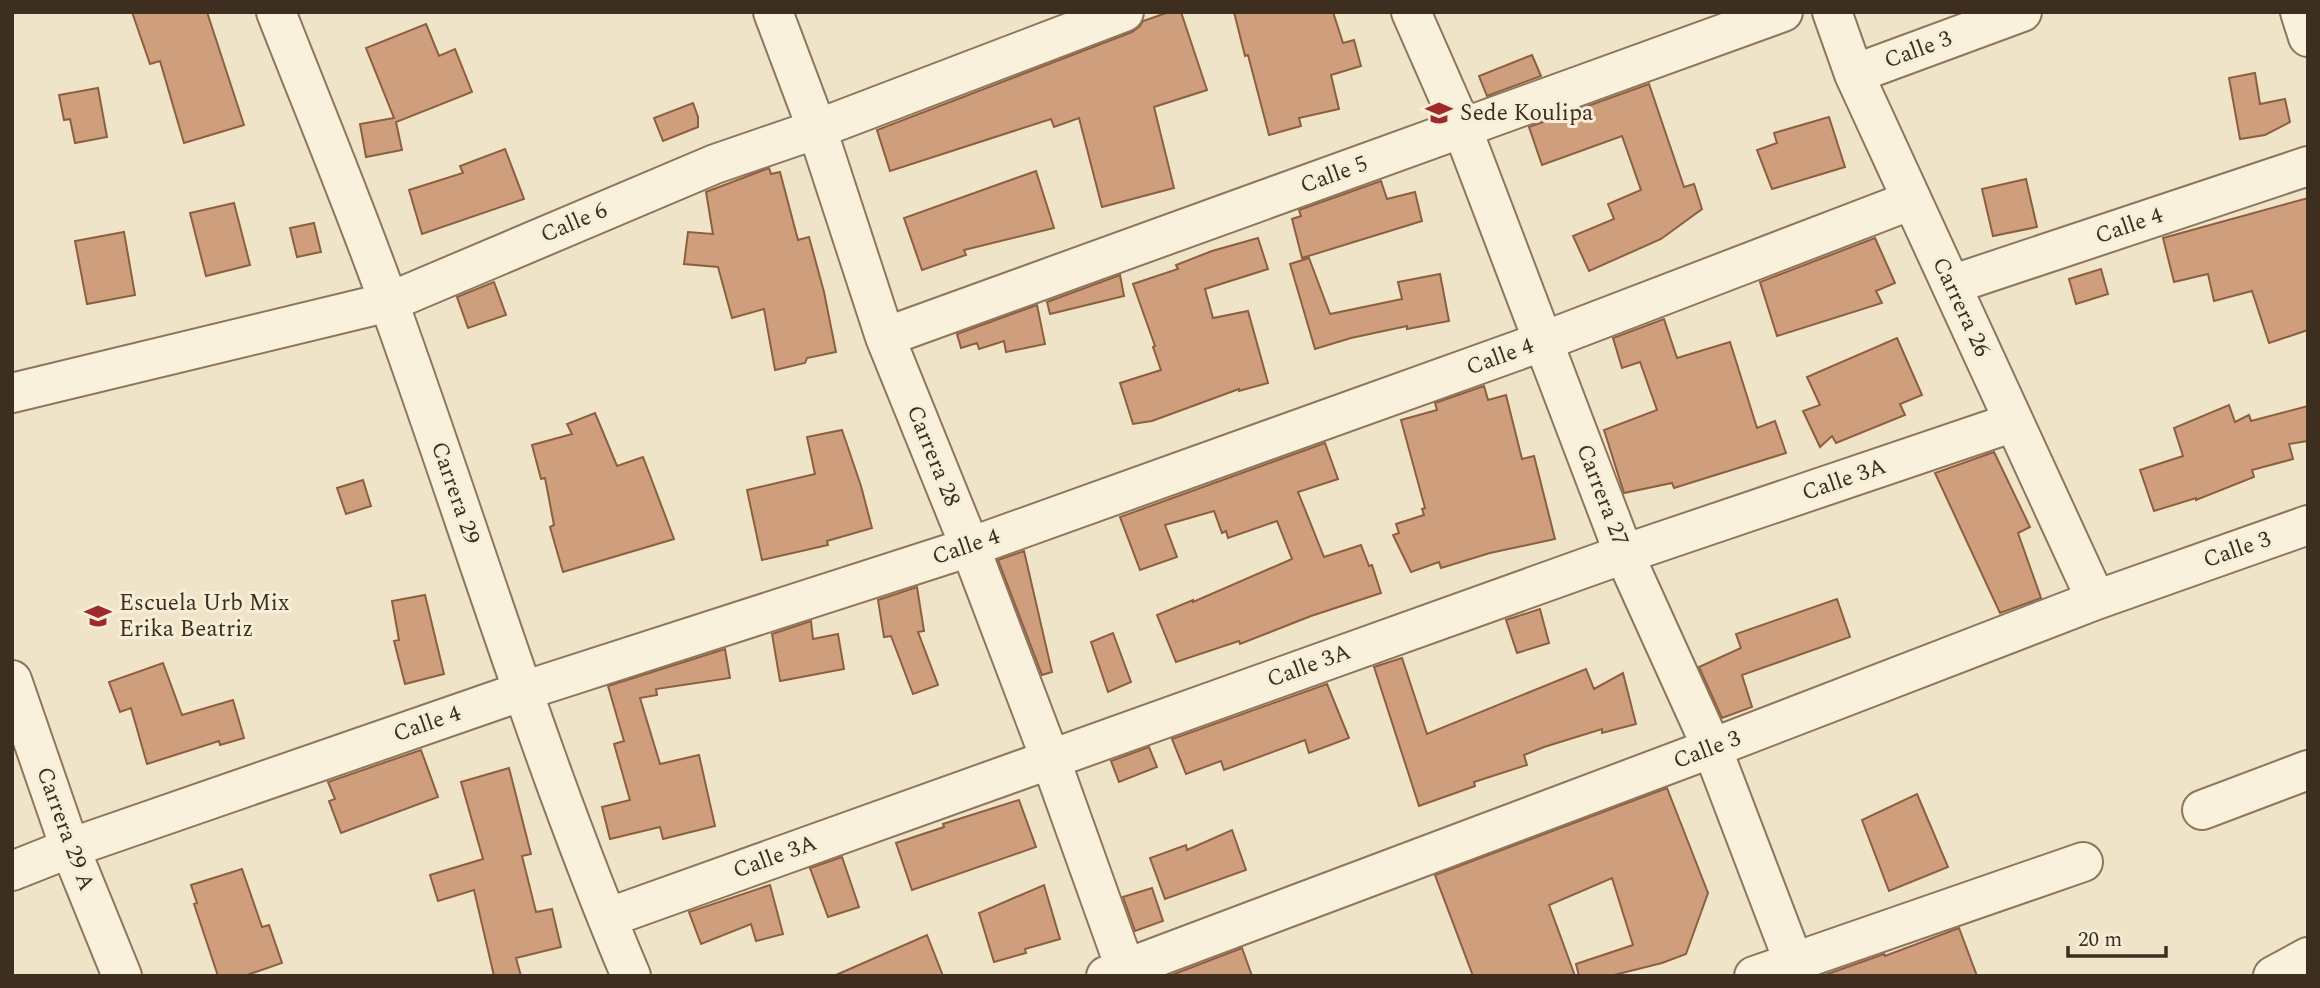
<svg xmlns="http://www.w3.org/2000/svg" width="2320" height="988" viewBox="0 0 2320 988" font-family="Spectral,serif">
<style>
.building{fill:#cf9f7d;stroke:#8d5f41;stroke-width:2}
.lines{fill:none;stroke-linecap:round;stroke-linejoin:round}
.minor-casing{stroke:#8d765c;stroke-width:42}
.minor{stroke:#faf1dc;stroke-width:38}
.labels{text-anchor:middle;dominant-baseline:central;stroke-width:6;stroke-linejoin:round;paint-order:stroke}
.street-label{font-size:23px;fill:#3d2e20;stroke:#f7eed8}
.poi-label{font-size:23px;fill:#3d2e20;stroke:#f7eed8;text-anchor:start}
</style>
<rect width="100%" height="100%" fill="#f0e4c8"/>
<path class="building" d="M132,12h75l37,113 -60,18 -24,-82 -10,3z
M1169,12h12l26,78 -53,17 20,81 -72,19 -23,-89 -25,9 -3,-8 -161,52 -13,-41 255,-98 8,-6 3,-5z
M1234,12h99l10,31 11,-3 7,26 -30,9 8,34 -40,9 2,8 -32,9 -21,-80 -3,1z
M426,24l13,32 16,-7 17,43 -76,30 6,28 -36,7 -6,-33 34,-6 -28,-70z
M1532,55l9,21 -54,20 -8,-20z
M2255,73l5,31 25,-5 5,23 -25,13 -25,4 -11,-61z
M1649,84l35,103 10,-3 8,25 -41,30 -72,32 -16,-35 41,-17 -6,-15 33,-14 -19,-54 -80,29 -13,-38z
M98,88l9,49 -32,6 -5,-24 -6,1 -5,-25z
M693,103l5,14v10l-35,14 -9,-23z
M1829,117l16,50 -73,22 -15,-39 20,-7 -3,-10z
M505,149l19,50 -102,35 -13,-44 54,-17 -3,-7z
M769,168l2,6 9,-2 18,68 11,-3 15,55 12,60 -29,6 -2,5 -30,7 -11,-61 -32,9 -14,-51 -34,-3 4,-32 25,2 -7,-42z
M1036,171l18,57 -90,22 2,5 -44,15 -18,-52z
M2026,179l11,48 -44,9 -11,-47z
M1381,181l6,18 28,-7 7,29 -120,37 -10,-39 9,-3 -2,-6z
M2308,198v132l-39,13 -17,-52 -38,10 -6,-27 -34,8 -11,-44z
M234,203l16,62 -44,11 -16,-63z
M314,223l7,29 -24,5 -7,-29z
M124,232l11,63 -48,9 -12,-63z
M1258,238l10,31 -63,20 8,29 35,-7 20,72 -29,8v-2l-87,32 -19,3 -13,-41 41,-13 -8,-23 2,-1 -22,-62 45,-15 -2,-4 36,-14z
M1875,238l20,45 -19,8 6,12 -105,33 -17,-54z
M1309,258l21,56 72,-15 -4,-17 42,-8 9,47 -42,8v-3l-56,12 -36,11 -25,-85z
M2101,269l7,25 -32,10 -7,-25z
M1120,275l4,21 -74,18 -3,-12z
M494,282l12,33 -38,13 -11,-31z
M1037,305l8,39 -39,8 -2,-11 -25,8 -2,-6 -16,5 -4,-14z
M1664,319l13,39 53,-16 27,86 18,-7 11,32 -112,35 -2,-5 -48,10 -20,-63 53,-20 -17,-48 -18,6 -9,-30z
M1897,338l25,57 -22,9 5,11 -69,28 -4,-7 -12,11 -17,-36 17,-6 -13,-28z
M1484,386l4,14 18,-5 16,64 12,-3 21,83 -65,14 -49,15 -2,-6 -28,10 -18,-37 6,-2 -3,-9 28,-9 -2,-6 3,-1 -24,-88 36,-10 -2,-7z
M2229,405l6,17 14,-7 2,6 57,-15v35l-19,3 4,15 -41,11 2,7 -58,23v-2l-42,13 -14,-41 43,-14 -9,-28z
M595,413l22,53 26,-9 31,82 -111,33 -13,-45 4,-2 -9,-47 -4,1 -9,-34 40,-11 -5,-10z
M842,430l19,56 11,42 -45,13 1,4 -66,15 -15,-70 68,-16 -8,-37z
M1325,443l13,36 -40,13 26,65 37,-12 8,21 3,-1 9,28 -70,23 -71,28 -1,-3 -63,21 -19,-47 36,-15v2l99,-43 -15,-38 -49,17 -2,-7 -4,2 -8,-22 -49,14 12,32 -37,13 -20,-53z
M1994,452l36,75 -12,6 23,65 -41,15 -65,-140z
M363,480l8,26 -25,8 -9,-26z
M1024,551l28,121 -10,3 -44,-115z
M917,587l7,44 -6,1 20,53 -25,9 -22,-58 -7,1 -6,-37z
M425,595l19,79 -39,10 -11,-43 5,-1 -7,-39z
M1837,599l13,38 -108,38 10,32 -30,11 -23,-51 42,-19 -5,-14z
M1540,609l9,34 -32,10 -11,-33z
M811,621l2,18 25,-5 6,35 -64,12 -8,-47z
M1113,633l18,49 -23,10 -17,-50z
M725,649l5,29 -74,11 1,6 -17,3 20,66 39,-9 16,71 -52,13 -3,-12 -50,12 -8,-32 28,-7 -16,-56 10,-3 -16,-55z
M1402,658l25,76 159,-65 8,20 29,-16 13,51 -34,9v-4l-58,18 -20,8 3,10 -53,17 1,4 -56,20 -45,-139z
M163,663l19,52 51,-15 11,38 -24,7 -1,-4 -72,23 -16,-56 -11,4 -11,-30z
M1327,684l22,54 -40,15 -4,-13 -81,30 -3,-9 -35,13 -14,-35z
M1149,747l8,20 -38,15 -8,-21z
M421,750l17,47 -97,36 -12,-32 6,-2 -7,-17z
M509,768l22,86 -9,2 14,56 16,-3 9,38 -45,11 5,18h-27l-20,-86 -36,11 -8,-26 53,-16 -22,-77z
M1667,788l41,105 -22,61 -24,9 -52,13h-31l-3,-12 57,-19 -21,-67 -63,27 26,71h-102l-38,-101z
M1917,794l31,73 -59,24 -27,-71z
M1019,800l17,47 -124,43 -16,-47 48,-16 -1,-3z
M1232,830l14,40 -81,29 -15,-41 36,-13 1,5z
M842,857l17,50 -31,10 -18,-49z
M242,869l20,58 7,-2 13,38 -38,13h-26l-24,-72 3,-1 -6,-18z
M770,885l13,49 -27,7 -5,-17 -50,20 -12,-32z
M1044,885l16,54 -35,10 1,4 -32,9 -15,-49z
M1152,888l11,33 -28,10 -12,-34z
M1959,928l18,48h-155l62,-22 1,2z
M927,935l16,41 -107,-1z
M1242,948l10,28h-83z"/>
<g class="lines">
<g class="minor-casing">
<path id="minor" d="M276,12c38,97 78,193 113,291 81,224 149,453 242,673
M773,12l44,117 68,208 85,210 80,211 78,218
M1411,12l51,116 162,426 88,194 87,228
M1832,12l22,62 242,526
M2300,12l8,25
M1854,74l168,-62
M1951,285l357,-119
M885,337l898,-325
M12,393l377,-91 326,-138 102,-35 307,-117
M12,680l58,168 52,128
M2202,810l106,-40
M12,871l58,-23 453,-157 447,-144 574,-206 368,-141
M607,918l1017,-364 390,-132
M1106,976l606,-228 384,-148 212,-75
M1754,976l329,-114
M2273,976l35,-19"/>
</g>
<use href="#minor" class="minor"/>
</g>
<defs>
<g id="school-bare" transform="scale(2.1)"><path d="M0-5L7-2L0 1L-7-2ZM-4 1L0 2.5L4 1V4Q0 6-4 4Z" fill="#9e2a2b" stroke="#f7eed8" stroke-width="2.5" paint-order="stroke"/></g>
</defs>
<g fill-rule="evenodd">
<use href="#school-bare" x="1439" y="113"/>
<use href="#school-bare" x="98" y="616"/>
</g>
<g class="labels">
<g class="street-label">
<text transform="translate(1918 50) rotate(-20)">Calle 3</text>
<text transform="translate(1334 175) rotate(-20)">Calle 5</text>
<text transform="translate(574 223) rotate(-23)">Calle 6</text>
<text transform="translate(2129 226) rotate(-19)">Calle 4</text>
<text transform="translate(1961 307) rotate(65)">Carrera 26</text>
<text transform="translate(1500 357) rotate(-20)">Calle 4</text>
<text transform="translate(933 456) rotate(68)">Carrera 28</text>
<text transform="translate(1844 480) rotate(-19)">Calle 3A</text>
<text transform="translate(455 493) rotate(71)">Carrera 29</text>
<text transform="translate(1602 495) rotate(69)">Carrera 27</text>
<text transform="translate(966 547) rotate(-19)">Calle 4</text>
<text transform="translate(2237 550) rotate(-19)">Calle 3</text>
<text transform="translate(1309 666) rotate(-20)">Calle 3A</text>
<text transform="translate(427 724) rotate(-19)">Calle 4</text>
<text transform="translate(1707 750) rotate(-21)">Calle 3</text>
<text transform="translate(65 829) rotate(70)">Carrera 29 A</text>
<text transform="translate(775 857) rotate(-20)">Calle 3A</text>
</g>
<g class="poi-label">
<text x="1460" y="113">Sede Koulipa</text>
<text x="119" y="603">Escuela Urb Mix<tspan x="119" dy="26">Erika Beatriz</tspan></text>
</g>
</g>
<rect width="2320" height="988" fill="none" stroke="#3d2e20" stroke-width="28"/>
<path d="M2068 946v10h98v-10" fill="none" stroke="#3d2e20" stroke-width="3.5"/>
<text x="2078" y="946" font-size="21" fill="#3d2e20" stroke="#f7eed8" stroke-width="5" paint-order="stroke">20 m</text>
</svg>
